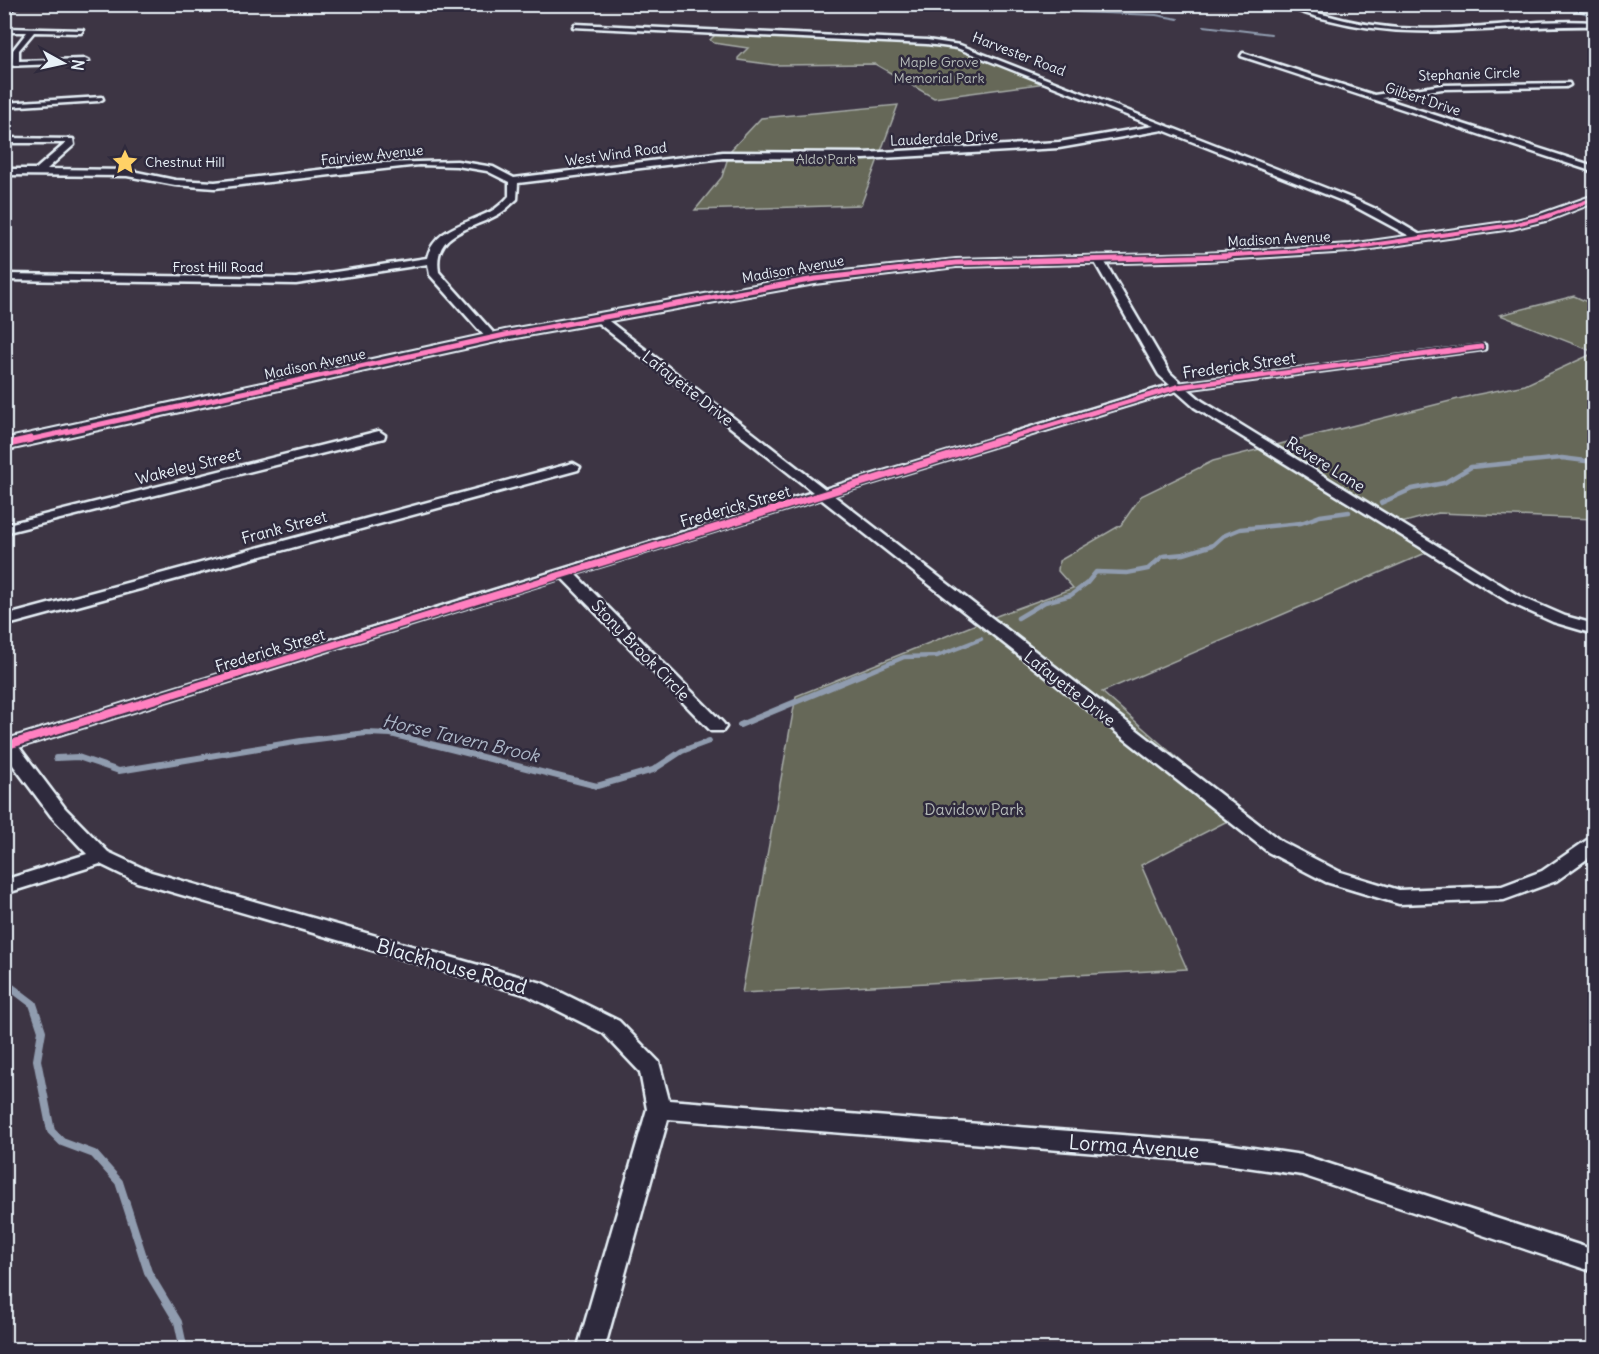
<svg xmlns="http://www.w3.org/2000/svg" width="1599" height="1354" viewBox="0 0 1599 1354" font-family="Delius,sans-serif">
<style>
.green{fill:#666859;stroke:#a7aca8;stroke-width:1.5}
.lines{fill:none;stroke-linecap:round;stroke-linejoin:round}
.stream-far3{stroke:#909caf;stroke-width:2}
.stream-far2{stroke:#909caf;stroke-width:4.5}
.stream-far1{stroke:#909caf;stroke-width:6}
.stream{stroke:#909caf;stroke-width:8}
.street-casing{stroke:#e8f1f8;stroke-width:5}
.secondary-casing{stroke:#e8f1f8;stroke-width:4}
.street{fill:#2f2a3d;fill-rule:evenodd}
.secondary{fill:#2f2a3d;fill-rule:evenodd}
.cycleway-far3-casing{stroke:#2f2a3d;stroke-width:6}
.cycleway-far2-casing{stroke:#2f2a3d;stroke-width:8}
.cycleway-far1-casing{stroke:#2f2a3d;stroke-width:10}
.cycleway-casing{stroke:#2f2a3d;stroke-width:12}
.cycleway-far3{stroke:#ff80c0;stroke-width:4}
.cycleway-far2{stroke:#ff80c0;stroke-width:5}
.cycleway-far1{stroke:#ff80c0;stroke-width:7}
.cycleway{stroke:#ff80c0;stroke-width:8}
.labels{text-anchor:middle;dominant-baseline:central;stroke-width:5;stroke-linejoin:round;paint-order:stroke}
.far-street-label{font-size:14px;fill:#e8f1f8;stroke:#2f2a3d}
.far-park-label{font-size:14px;fill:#b4bab8;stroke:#2f2a3d}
.far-poi-label{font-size:14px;fill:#e8f1f8;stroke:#2f2a3d;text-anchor:start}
.street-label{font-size:16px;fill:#e8f1f8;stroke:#2f2a3d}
.park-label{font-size:16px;fill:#b4bab8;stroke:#2f2a3d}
.water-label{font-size:18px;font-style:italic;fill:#aeb8c8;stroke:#2f2a3d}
.near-street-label{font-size:20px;fill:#e8f1f8;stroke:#2f2a3d}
</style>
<rect width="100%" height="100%" fill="#3d3544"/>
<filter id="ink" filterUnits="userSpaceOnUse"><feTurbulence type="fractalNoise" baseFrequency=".0167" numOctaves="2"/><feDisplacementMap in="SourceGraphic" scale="12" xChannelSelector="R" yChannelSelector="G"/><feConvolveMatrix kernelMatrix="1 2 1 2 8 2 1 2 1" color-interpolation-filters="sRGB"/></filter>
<g filter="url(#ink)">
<path class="green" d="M716,34l216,10 24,4 90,35 -112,15 -59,-34 -101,1 -36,-5v-2l10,-10 -34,-5 -4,-3z
M898,105l-37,100 -166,5 27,-33 8,-26 31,-33z
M1574,296l20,9v47l-94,-37z
M1594,353v166l-156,-6 -48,13 38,26 -326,140 139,122 -100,51 46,104 -445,24 54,-297 203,-81 74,-27 -15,-17 1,-10 62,-36 20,-29 72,-35 261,-66 51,-10z"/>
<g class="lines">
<path class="stream-far3" d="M1020,4l58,8 78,3 22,4
M1557,4l37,12
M1204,26l67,8"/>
<path class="stream-far2" d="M1381,503l31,-14 32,-6 27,-16 91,-9 32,4
M1018,618l27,-16 26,-7 16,-12 9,-11 31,1 21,-4 15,-13 21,-2 29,-9 10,-9 17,-7 61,-6 19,-7 29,-4
M862,675l42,-18 33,-1 44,-17"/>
<path class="stream-far1" d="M740,725l125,-52
M56,758l22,-1 41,14 182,-30 65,-8 25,1 206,52 56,-16 29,-19 27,-10"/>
<path class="stream" d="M4,982l29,22 9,27 -5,29 14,71 11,11 32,12 25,28 29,90 30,50 6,28"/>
<g class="street-casing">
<path id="street" d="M13,4h9l-18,9v-5z
M1282,4c15,0 29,8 44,11 24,7 48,11 72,13 66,4 130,-10 196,-6v4c-89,-2 -176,17 -264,-6 -16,-4 -33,-8 -48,-16z
M575,24l352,16 33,5 396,155 22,10 49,29 -8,2 -69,-37 -187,-74 -104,18 -195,11 -141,-1 -205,25 -1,16c-6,5 -11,11 -18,15 -27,16 -67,17 -60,58l59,66 -6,3 -4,-1 -58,-65 -2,-11 -132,20 -292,-4v-6l292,4 131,-20c8,-32 43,-34 68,-49 5,-4 10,-8 14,-13v-14l-22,-11 -30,-5 -38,-1 -204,23 -40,-3 -48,-9 -123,-1v-6h32l30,-26h-62v-5l69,1 1,6 -27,24 80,1 48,10 40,2 163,-19 79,-2 36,6 21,11 209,-26 141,1 195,-11 95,-16 -197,-78 -30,-4 -354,-17z
M4,28l79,2 -2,3 -47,-1 -15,18v11l66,-2 4,2 -4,2 -81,3v-4h8l1,-12 14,-18h-23z
M1243,53l131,42 68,-10 127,-2 1,2 -4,2 -124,2 -60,9 212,68v6l-353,-116z
M102,97l1,2 -4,2 -95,6v-4z
M1098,256l5,3 67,114 11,10 304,-38v4l-4,1 -293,39 14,12 317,195 46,20 29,8v10l-41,-12 -44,-20 -315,-195 -18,-16 -343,104 449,347 58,30 59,18 103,-4 40,-15 45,-31 7,-1v15l-38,27 -52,19 -105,4 -73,-22 -58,-30 -447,-353 -246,75 148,149 3,4 -3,4h-12l-149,-153 -543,169 46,61 43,44 43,20 391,111 77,38 40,41 10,38 543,42 90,13 292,95v22l-292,-97 -90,-13 -544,-43 -64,231h-27l70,-241 -7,-37 -37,-39 -76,-38 -390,-113 -37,-18 -96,30v-14l83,-26 -36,-38 -47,-63v-18l8,3 801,-246 -220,-173v-4h8l224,174 345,-104 -11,-10 -66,-116z
M379,431l6,4 -1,3 -380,95v-8z
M573,463l7,4 -2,3 -574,156v-10z"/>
</g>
<g class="secondary-casing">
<path id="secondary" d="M1594,195v8l-44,17 -38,9 -162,23 -145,9 -249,6 -141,17 -310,56 -501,111v-12l501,-109 310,-56 141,-15 249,-6 145,-9 162,-23 28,-7z"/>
</g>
<use href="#street" class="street"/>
<use href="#secondary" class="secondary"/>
<g class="cycleway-far3-casing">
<path id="cycleway-far3" d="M1202,257l148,-9 162,-23 33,-8 49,-18"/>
</g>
<g class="cycleway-far2-casing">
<path id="cycleway-far2" d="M24,441l481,-106 310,-56 141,-16 272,-7
M999,441l178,-54 304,-40"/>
</g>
<g class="cycleway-far1-casing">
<path id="cycleway-far1" d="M4,445l27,-6
M235,675l769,-236"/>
</g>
<g class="cycleway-casing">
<path id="cycleway" d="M8,745l232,-72"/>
</g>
<use href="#cycleway-far3" class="cycleway-far3"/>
<use href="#cycleway-far2" class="cycleway-far2"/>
<use href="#cycleway-far1" class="cycleway-far1"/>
<use href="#cycleway" class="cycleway"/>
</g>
</g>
<defs>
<g id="sight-bare" transform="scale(2.07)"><path d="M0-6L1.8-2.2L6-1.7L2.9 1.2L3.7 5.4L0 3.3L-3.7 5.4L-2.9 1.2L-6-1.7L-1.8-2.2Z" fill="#ffd166" stroke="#2f2a3d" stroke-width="2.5" paint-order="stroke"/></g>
</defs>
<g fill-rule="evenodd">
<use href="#sight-bare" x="125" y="162"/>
</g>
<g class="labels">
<g class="far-street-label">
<text transform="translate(1019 54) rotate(21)">Harvester Road</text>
<text transform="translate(1469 74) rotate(-2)">Stephanie Circle</text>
<text transform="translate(1423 99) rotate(18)">Gilbert Drive</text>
<text transform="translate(944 138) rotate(-3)">Lauderdale Drive</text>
<text transform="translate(616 154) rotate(-8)">West Wind Road</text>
<text transform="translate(372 155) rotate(-6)">Fairview Avenue</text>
<text transform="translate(1279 239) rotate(-3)">Madison Avenue</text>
<text x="218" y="267">Frost Hill Road</text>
<text transform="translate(793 269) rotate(-10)">Madison Avenue</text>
<text transform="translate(315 364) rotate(-12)">Madison Avenue</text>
</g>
<g class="far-park-label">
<text x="939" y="62">Maple Grove<tspan x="939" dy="16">Memorial Park</tspan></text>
<text x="826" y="159">Aldo Park</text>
</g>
<g class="far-poi-label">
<text x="145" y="162">Chestnut Hill</text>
</g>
<g class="street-label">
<text transform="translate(1239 365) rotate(-8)">Frederick Street</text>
<text transform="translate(688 388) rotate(38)">Lafayette Drive</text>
<text transform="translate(1326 464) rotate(32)">Revere Lane</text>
<text transform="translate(188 466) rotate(-14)">Wakeley Street</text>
<text transform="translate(735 506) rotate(-16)">Frederick Street</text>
<text transform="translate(284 527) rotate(-15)">Frank Street</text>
<text transform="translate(270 650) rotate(-17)">Frederick Street</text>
<text transform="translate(641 650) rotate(46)">Stony Brook Circle</text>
<text transform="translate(1070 688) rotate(38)">Lafayette Drive</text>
</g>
<g class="park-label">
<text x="974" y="809">Davidow Park</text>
</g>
<g class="water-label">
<text transform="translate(461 738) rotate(13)">Horse Tavern Brook</text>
</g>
<g class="near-street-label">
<text transform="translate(452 966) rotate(16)">Blackhouse Road</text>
<text transform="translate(1134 1146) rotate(4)">Lorma Avenue</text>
</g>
</g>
<rect width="1599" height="1354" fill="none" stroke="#2f2a3d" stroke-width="24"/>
<rect x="12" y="12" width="1575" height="1330" fill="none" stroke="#e8f1f8" stroke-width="2" filter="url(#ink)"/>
<g transform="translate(63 63) rotate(98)" stroke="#2f2a3d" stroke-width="4.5" paint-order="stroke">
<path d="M0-4.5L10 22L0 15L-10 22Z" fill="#e8f1f8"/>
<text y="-9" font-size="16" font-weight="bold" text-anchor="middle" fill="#e8f1f8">N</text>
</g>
</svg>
